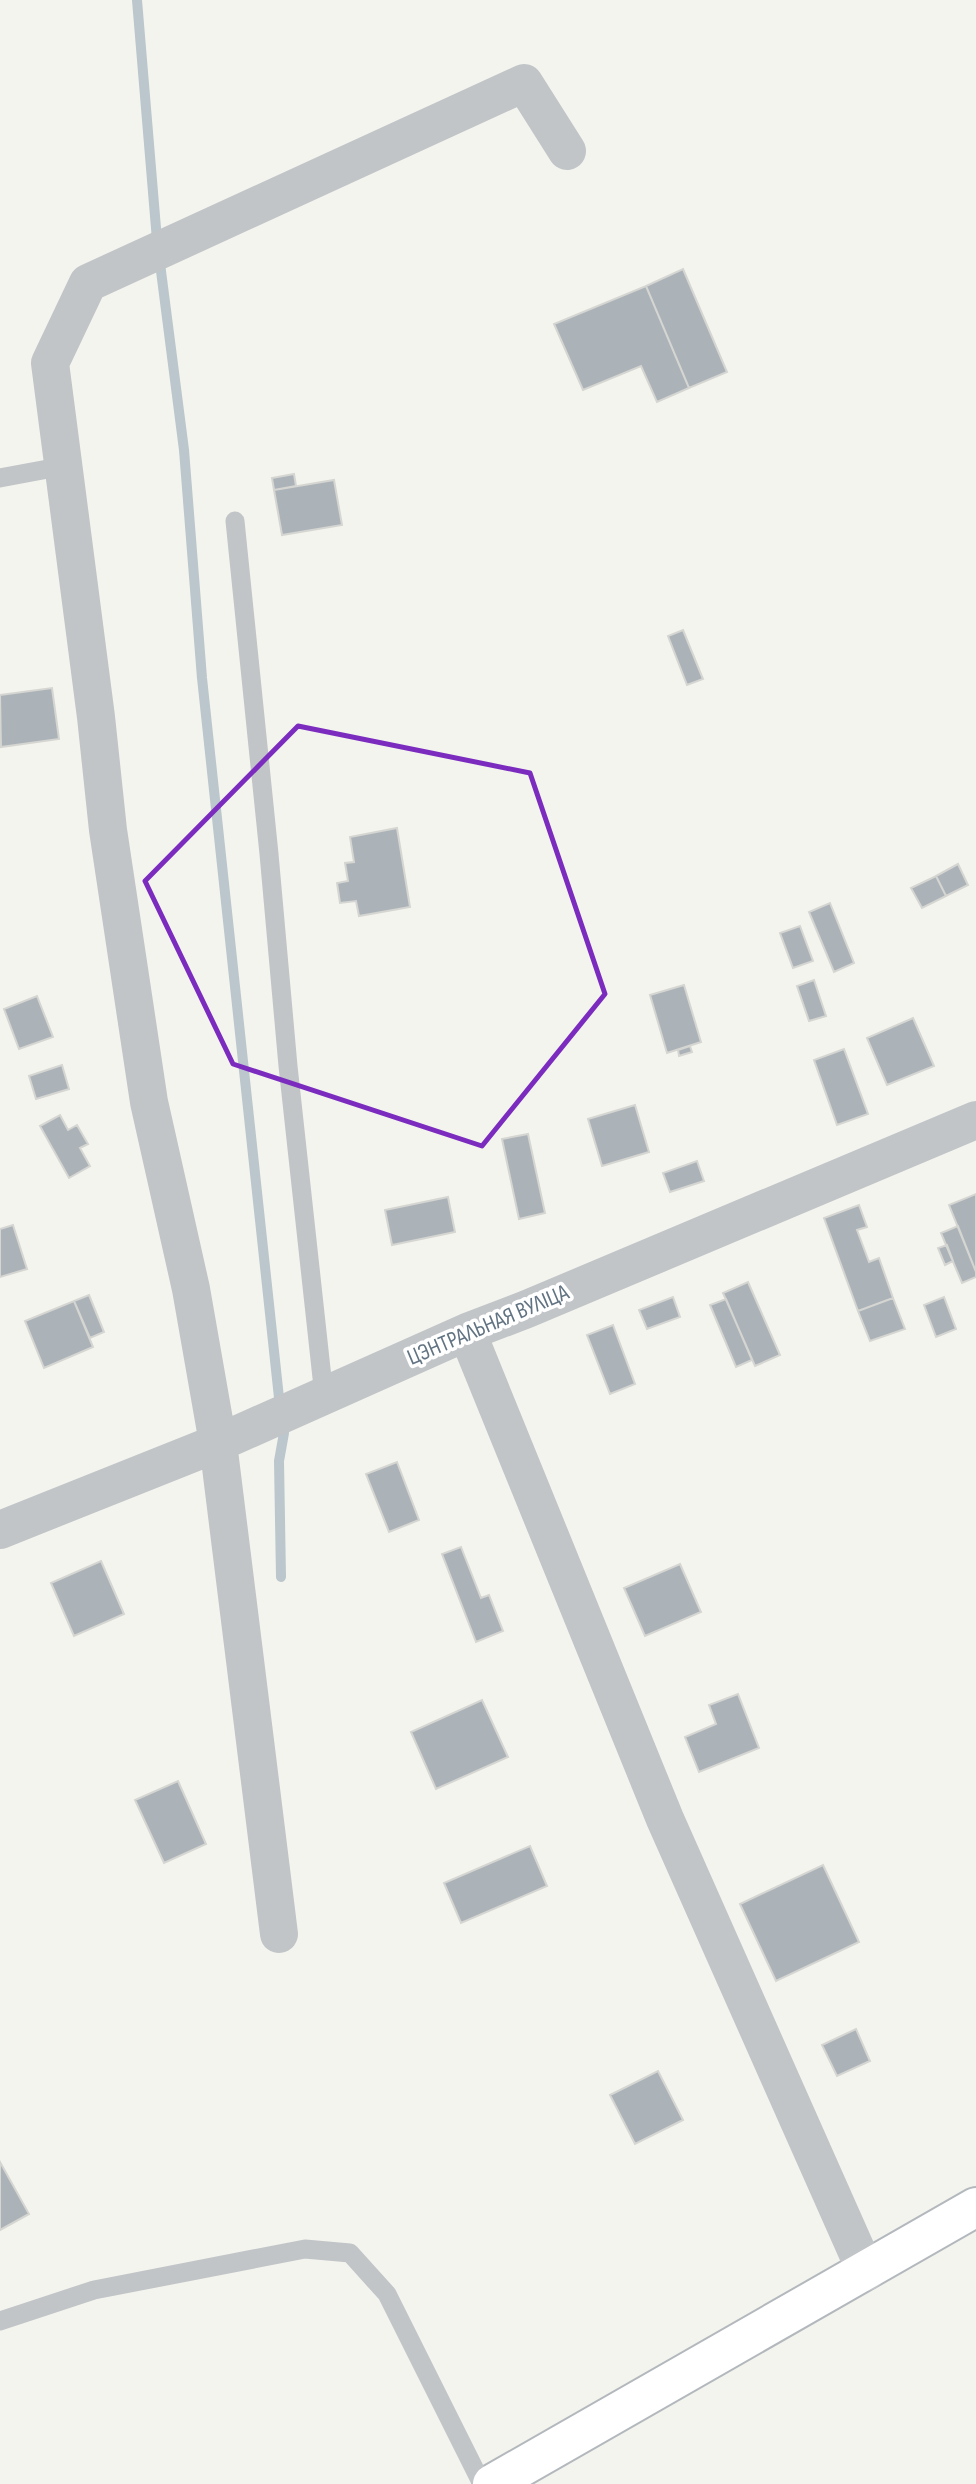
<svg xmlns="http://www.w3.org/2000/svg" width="976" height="2484" viewBox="0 0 976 2484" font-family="'Sofia Sans Condensed',sans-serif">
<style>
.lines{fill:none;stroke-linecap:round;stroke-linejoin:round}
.stream{stroke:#bbc7cc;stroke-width:10}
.building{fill:#abb3b8;stroke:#d5d5d2;stroke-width:2}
.secondary-casing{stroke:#b3b8bd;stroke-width:42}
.lane{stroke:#c1c5c8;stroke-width:19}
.street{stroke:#c1c5c8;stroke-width:38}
.secondary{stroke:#fff;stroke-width:38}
.marked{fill:none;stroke:#7b2cbf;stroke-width:5;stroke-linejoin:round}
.labels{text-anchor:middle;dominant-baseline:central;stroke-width:7;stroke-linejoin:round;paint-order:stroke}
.street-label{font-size:23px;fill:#617382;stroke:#fff}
</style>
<rect width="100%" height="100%" fill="#f4f4ef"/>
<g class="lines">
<path class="stream" d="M137,0l20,240 27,210 18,228 78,729
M281,1577l-2,-116 5,-28 -2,-10"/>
</g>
<path class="building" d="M683,269l44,103 -38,16 -43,-102z
M646,286l43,102 -32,14 -16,-36 -58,24 -29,-66z
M294,474l2,12 -22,4 -2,-12z
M334,480l8,45 -60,10 -8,-45z
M683,630l20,49 -16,6 -19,-49z
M52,688l7,51 -58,8 -1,-52z
M397,828l13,79 -51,9 -3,-15 -16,2 -3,-20 11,-2 -3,-18 9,-1 -4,-25z
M958,864l10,21 -22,11 -10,-20z
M936,876l10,20 -24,12 -11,-20z
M830,903l24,60 -20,9 -25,-60z
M800,926l13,35 -20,7 -13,-35z
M814,980l12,36 -17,5 -12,-35z
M684,985l17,57 -34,11 -17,-58z
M37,996l16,41 -34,12 -15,-40z
M913,1018l21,48 -47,19 -20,-47z
M690,1046l2,6 -13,4 -1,-6z
M844,1049l24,65 -31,11 -23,-65z
M62,1065l7,24 -33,10 -7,-23z
M635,1105l14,47 -47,14 -14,-47z
M60,1115l8,15 9,-5 11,19 -8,4 10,18 -21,12 -29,-52z
M528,1134l17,79 -26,6 -17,-80z
M697,1161l7,20 -34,11 -7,-19z
M976,1194v78l-27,-67z
M448,1197l7,35 -63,13 -7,-35z
M859,1205l8,22 -10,3 12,32 10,-4 14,40 -35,13 -34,-93z
M13,1225l14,44 -27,8v-48z
M958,1226l18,46v5l-14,6 -21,-50z
M947,1245l6,16 -8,4 -7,-17z
M748,1282l32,73 -25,11 -32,-73z
M89,1295l15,37 -14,6 -16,-37z
M673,1297l7,20 -33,12 -8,-19z
M944,1297l12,32 -20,8 -12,-32z
M893,1298l12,31 -35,12 -12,-30z
M726,1299l26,61 -16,7 -26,-62z
M74,1301l19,46 -49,21 -19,-47z
M613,1325l22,59 -25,10 -23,-59z
M397,1462l22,58 -30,12 -23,-58z
M461,1547l20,51 8,-3 14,36 -27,11 -34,-88z
M101,1561l23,53 -50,22 -23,-53z
M680,1564l21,48 -56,24 -21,-48z
M738,1694l21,54 -60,24 -14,-35 31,-13 -7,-19z
M482,1700l26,57 -72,32 -25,-57z
M178,1781l28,63 -42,19 -29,-63z
M530,1846l17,40 -86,37 -17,-40z
M823,1865l36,77 -83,39 -36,-77z
M856,2029l14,32 -33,15 -15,-31z
M658,2071l25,49 -48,24 -25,-49z
M0,2162l29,52 -29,16z"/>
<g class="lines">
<g class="secondary-casing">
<path id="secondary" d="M492,2484l484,-277"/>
</g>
<path class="lane" d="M0,478l64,-12
M235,521l34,333 19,212 36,330
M0,2321l94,-31 211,-41 45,4 37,41 95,190"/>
<path class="street" d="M467,1332l198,487 201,453
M0,1530l218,-87 249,-111 60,-23 449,-189
M279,1934l-61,-491 -27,-154 -42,-187 -41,-272 -12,-113 -46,-354 38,-80 436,-200 43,68"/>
<use href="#secondary" class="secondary"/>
</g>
<path class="marked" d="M298,726l232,47 75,221 -123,152 -249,-82 -88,-183z"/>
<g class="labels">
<g class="street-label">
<text transform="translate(488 1325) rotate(-23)">ЦЭНТРАЛЬНАЯ ВУЛІЦА</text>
</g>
</g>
</svg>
